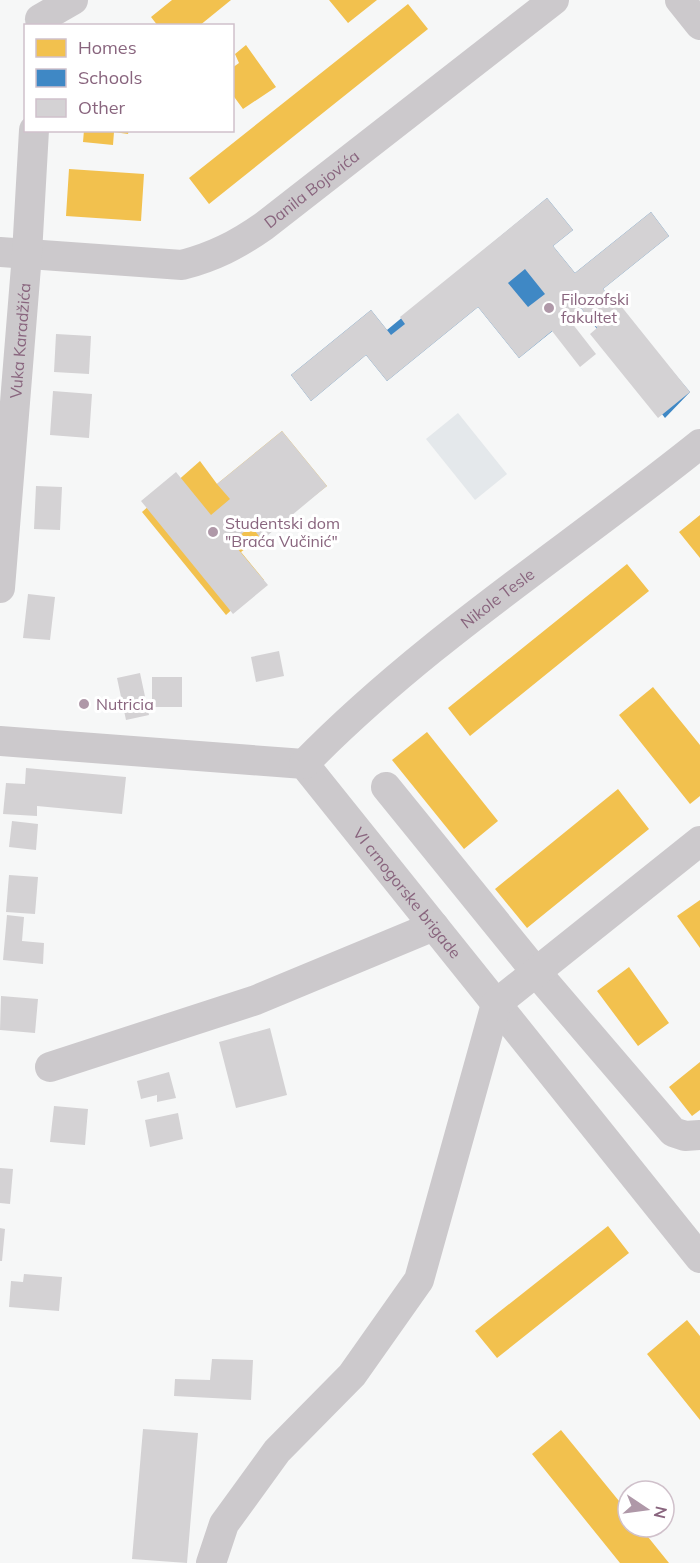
<svg xmlns="http://www.w3.org/2000/svg" width="700" height="1563" viewBox="0 0 700 1563" font-family="Mulish,sans-serif">
<style>
.green{fill:#e4e8eb}
.homes{fill:#f2c14e}
.schools{fill:#3f88c5}
.building{fill:#d4d2d4;fill-rule:evenodd}
.lines{fill:none;stroke-linecap:round;stroke-linejoin:round}
.minor{stroke:#ccc9cc;stroke-width:30}
.poi-dot{fill:#af98a8;stroke:#fff;stroke-width:2}
.labels{text-anchor:middle;dominant-baseline:central;stroke-width:6;stroke-linejoin:round;paint-order:stroke}
.street-label{font-size:16px;fill:#89657e;stroke:#fff}
.poi-label{font-size:16px;fill:#89657e;stroke:#fff;text-anchor:start}
</style>
<rect width="100%" height="100%" fill="#f6f7f7"/>
<path class="green" d="M458,413l49,61 -32,26 -49,-61z"/>
<path class="homes" d="M172,0h59l-32,26h-41l-7,-9z
M329,0h48l-29,23z
M408,4l20,25 -219,175 -20,-26z
M246,45l30,42 -33,22 -11,-15v-26l7,-5 -4,-9z
M84,130h45l-1,4 -14,-2 -1,13 -30,-3z
M69,169l75,5 -3,47 -75,-5z
M282,431l45,55 -86,66 23,28 -38,35 -84,-103 58,-51 17,23z
M700,515v43l-21,-26z
M627,564l22,27 -179,145 -22,-28z
M653,687l47,58v51l-10,8 -71,-89z
M427,732l71,89 -34,28 -72,-89z
M618,789l31,40 -122,99 -32,-39z
M700,900v48l-23,-32z
M629,967l40,56 -31,23 -41,-55z
M700,1062v48l-8,6 -23,-29z
M608,1226l21,27 -132,105 -22,-27z
M687,1320l13,16v84l-53,-66z
M561,1430l67,82v15h12l29,36h-49l-88,-109z"/>
<path class="schools" d="M547,198l26,32 -20,16 22,27 76,-61 18,24 -66,53 87,103 -25,26 -84,-110 -62,50 -41,-51 -91,74 -21,-26 -55,46 -20,-26 80,-65 16,20z"/>
<path class="building" d="M547,198l26,32 -20,16 22,27 76,-61 18,24 -66,53 15,19 3,-2 69,86 -32,26 -68,-84 7,-6 -16,-20 -13,10 28,36 -16,13 -28,-36 -33,27 -41,-51 -91,74 -21,-26 -55,46 -20,-26 80,-65 20,25 14,-11 -5,-7zM525,269l20,25 -17,13 -20,-24z
M56,334l35,2 -2,38 -35,-2z
M53,391l39,3 -3,44 -39,-3z
M282,431l45,55 -65,54 -11,-14 -19,16 36,43 -35,29 -92,-113 35,-29 35,43 19,-16 -13,-15z
M36,486l26,1 -2,43 -26,-1z
M28,594l27,3 -5,43 -27,-2z
M279,651l5,25 -28,6 -5,-25z
M140,673l9,42 -23,5 -9,-42z
M152,677h30v30h-30z
M26,768l100,9 -4,37 -85,-8v10l-34,-2 3,-31 19,1z
M12,821l26,3 -2,26 -27,-3z
M9,875l29,2 -3,37 -29,-2z
M7,915l17,2 -2,24 22,2 -1,21 -40,-4z
M1,996l37,3 -3,34 -35,-3z
M270,1028l17,67 -51,13 -17,-66z
M169,1072l7,26 -19,4v-7l-16,4 -4,-18z
M54,1106l34,3 -3,36 -35,-3z
M178,1113l5,26 -33,8 -5,-27z
M0,1168l13,1 -3,35 -10,-1z
M0,1228l5,1 -3,32h-2z
M24,1274l38,3 -3,34 -50,-4 2,-26 12,1z
M212,1359l41,1 -2,40 -77,-4 1,-17 35,1z
M143,1429l55,4 -11,130 -55,-4z"/>
<g class="lines">
<g class="minor">
<path d="M680,0l20,25"/>
<path d="M40,19l33,-19"/>
<path id="s1" d="M0,252l182,13c31,-8 55,-20 82,-39l290,-226"/>
<path id="s2" d="M0,588l27,-334 7,-124"/>
<path id="s3" d="M0,741l304,23 396,494"/>
<path id="s4" d="M304,764c119,-122 264,-214 396,-320"/>
<path d="M386,787l150,185 137,160 12,4 15,-1"/>
<path d="M50,1067l206,-67 178,-74"/>
<path d="M211,1563l13,-39 53,-73 75,-76 67,-95 77,-276 204,-163"/>
</g>
</g>
<g class="poi-dot">
<circle cx="549" cy="308" r="6"/>
<circle cx="213" cy="532" r="6"/>
<circle cx="84" cy="704" r="6"/>
</g>
<g class="labels">
<g class="street-label">
<text stroke="none"><textPath href="#s1" startOffset="334">Danila Bojovića</textPath></text>
<text stroke="none"><textPath href="#s2" startOffset="248">Vuka Karadžića</textPath></text>
<text stroke="none"><textPath href="#s4" startOffset="255">Nikole Tesle</textPath></text>
<text stroke="none"><textPath href="#s3" startOffset="470">VI crnogorske brigade</textPath></text>
</g>
<g class="poi-label">
<text x="561" y="299">Filozofski<tspan x="561" dy="18">fakultet</tspan></text>
<text x="225" y="523">Studentski dom<tspan x="225" dy="18">"Braća Vučinić"</tspan></text>
<text x="96" y="704">Nutricia</text>
</g>
</g>
<rect x="24" y="24" width="210" height="108" fill="#ffffff" stroke="#d0c1cb" stroke-width="1.5"/>
<rect x="36" y="39" width="30" height="18" fill="#f2c14e" stroke="#d0c1cb" stroke-width="1.5"/>
<text x="78" y="54" font-size="18" fill="#89657e">Homes</text>
<rect x="36" y="69" width="30" height="18" fill="#3f88c5" stroke="#d0c1cb" stroke-width="1.5"/>
<text x="78" y="84" font-size="18" fill="#89657e">Schools</text>
<rect x="36" y="99" width="30" height="18" fill="#d4d2d4" stroke="#d0c1cb" stroke-width="1.5"/>
<text x="78" y="114" font-size="18" fill="#89657e">Other</text>
<g transform="translate(646 1509) rotate(103)"><circle r="28" fill="#ffffff" stroke="#d0c1cb" stroke-width="1.5"/>
<path d="M0-4.5L10 22L0 15L-10 22Z" fill="#af98a8"/>
<text y="-9" font-size="16" font-weight="bold" text-anchor="middle" fill="#89657e">N</text>
</g>
</svg>
